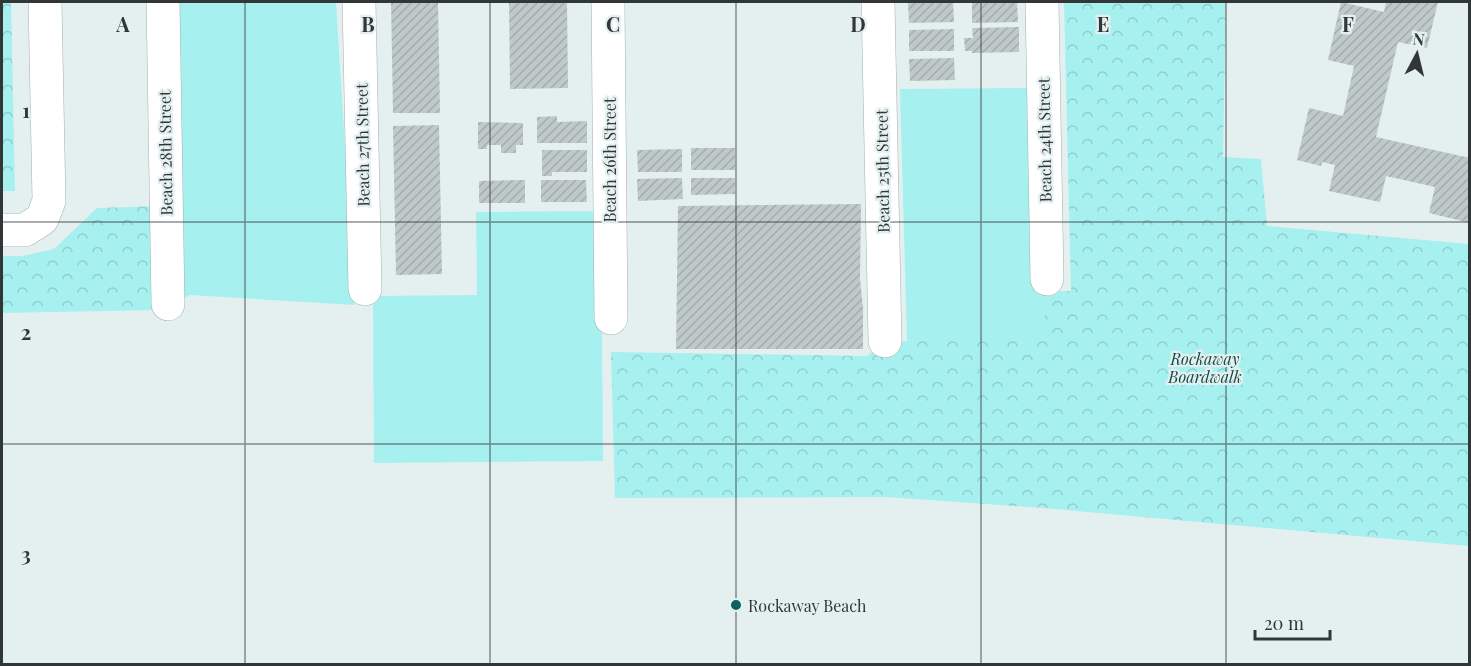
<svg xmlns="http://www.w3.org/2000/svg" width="1471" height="666" viewBox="0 0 1471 666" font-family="'Playfair Display',serif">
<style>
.grass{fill:#a6f0ef}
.park{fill:url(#park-crowns)}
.building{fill:url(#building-hatch)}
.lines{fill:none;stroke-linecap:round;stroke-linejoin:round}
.minor-casing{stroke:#a5afaf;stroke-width:34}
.minor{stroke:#fff;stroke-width:33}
.grid{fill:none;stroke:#313636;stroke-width:1.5;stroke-opacity:0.55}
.poi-dot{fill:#106162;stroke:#e4f0f0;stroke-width:2}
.labels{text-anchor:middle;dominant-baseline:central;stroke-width:4.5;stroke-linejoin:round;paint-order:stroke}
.street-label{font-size:16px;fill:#313636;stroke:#e4f0f0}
.park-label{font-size:16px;font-style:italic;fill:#144949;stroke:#e4f0f0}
.poi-label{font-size:16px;fill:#313636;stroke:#e4f0f0;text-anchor:start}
.grid-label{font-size:20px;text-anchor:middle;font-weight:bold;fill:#313636;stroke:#e4f0f0;stroke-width:4.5;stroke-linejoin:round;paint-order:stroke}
</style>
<defs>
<pattern id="park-crowns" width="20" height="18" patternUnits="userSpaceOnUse" patternTransform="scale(1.5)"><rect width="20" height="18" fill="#a6f0ef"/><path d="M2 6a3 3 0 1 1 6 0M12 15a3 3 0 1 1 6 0" fill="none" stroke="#8fcece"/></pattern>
<pattern id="building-hatch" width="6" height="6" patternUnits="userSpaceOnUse" patternTransform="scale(1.5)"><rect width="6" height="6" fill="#bec9c8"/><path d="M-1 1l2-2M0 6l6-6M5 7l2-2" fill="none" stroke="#a4adac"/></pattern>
</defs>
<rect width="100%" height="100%" fill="#e4f0f0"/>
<path class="grass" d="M171,2l165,1 19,302 -165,-10 -16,8z
M1028,88l14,203 7,50h-142l-7,-252z
M601,211l2,250 -229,2 -1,-167 104,-1 -1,-83z"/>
<path class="park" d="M2,2h9l4,189h-13z
M1064,2h162l-3,155 38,2 6,67 202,18v302l-426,-38 -157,-11 -271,1 -4,-146 256,4 18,-15h163l-6,-50h29z
M160,206l-2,104 -156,3v-57h20l32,-7 43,-41z"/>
<path class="building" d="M391,2h47l2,111h-47z
M509,2h58l1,86 -58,1z
M908,2h45l1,20 -45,1z
M972,2h45l1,20 -46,1z
M1341,2l43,10 2,-10h52l-11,46 -29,-6 -22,95 94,21v65l-41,-10 6,-26 -49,-11 -6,26 -51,-11 6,-26 -13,-3 -1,4 -24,-6 12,-52 34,8 11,-50 -26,-6z
M1019,27v25l-47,1v-2h-7l-1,-13h9l-1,-10z
M954,29v22h-45v-21z
M954,58l1,22 -45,1 -1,-22z
M557,116v6l30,-1v22h-50v-26z
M478,122l45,1v22h-7v8h-15v-8h-14v4h-9z
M439,125l3,149 -46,1 -3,-149z
M691,148h44v22h-44z
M682,149v23h-44l-1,-22z
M542,150h45v22h-35v4h-10z
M682,178l1,21 -45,2 -1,-22z
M691,178h44v16l-44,1z
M525,180v23h-46v-22z
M541,180h45l1,22h-46z
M861,204l-1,75 3,29v41h-187l2,-143z"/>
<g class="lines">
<g class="minor-casing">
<path id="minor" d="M163,2l5,302
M359,2l6,287
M608,2l3,316
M878,2l7,339
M1042,2l5,277
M2,230h23l17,-11 7,-18 -4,-199"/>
</g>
<use href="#minor" class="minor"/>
</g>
<path class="grid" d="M245,2v662M490,2v662M736,2v662M981,2v662M1226,2v662M2,222h1468M2,444h1468"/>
<circle class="poi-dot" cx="736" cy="605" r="6"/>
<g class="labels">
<g class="street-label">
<text transform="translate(1044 140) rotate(-91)">Beach 24th Street</text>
<text transform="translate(362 145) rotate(-91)">Beach 27th Street</text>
<text transform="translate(165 153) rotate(-91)">Beach 28th Street</text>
<text transform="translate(609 160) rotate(-90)">Beach 26th Street</text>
<text transform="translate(882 171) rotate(-91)">Beach 25th Street</text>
</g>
<g class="park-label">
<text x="1205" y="358">Rockaway<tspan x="1205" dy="18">Boardwalk</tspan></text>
</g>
<g class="poi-label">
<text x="748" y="605">Rockaway Beach</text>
</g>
</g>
<g class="grid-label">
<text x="123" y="32">A</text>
<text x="368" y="32">B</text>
<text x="613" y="32">C</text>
<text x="858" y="32">D</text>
<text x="1103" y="32">E</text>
<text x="1348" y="32">F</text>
<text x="26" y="118">1</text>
<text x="26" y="340">2</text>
<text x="26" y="562">3</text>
</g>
<rect width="1471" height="666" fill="none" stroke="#313636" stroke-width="6"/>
<g transform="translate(1417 54) rotate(7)" stroke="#e4f0f0" stroke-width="4.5" paint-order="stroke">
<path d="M0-4.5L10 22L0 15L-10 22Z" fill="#313636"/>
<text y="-9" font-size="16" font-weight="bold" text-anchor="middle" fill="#313636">N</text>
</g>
<path d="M1255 630v9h75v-9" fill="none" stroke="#313636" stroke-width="3"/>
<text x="1264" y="630" font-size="18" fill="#313636" stroke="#e4f0f0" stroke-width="4.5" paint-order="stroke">20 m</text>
</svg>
